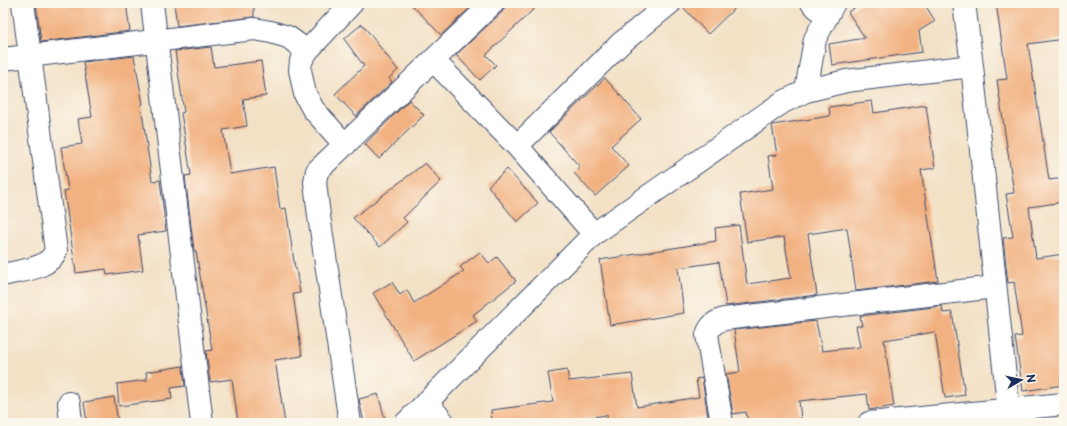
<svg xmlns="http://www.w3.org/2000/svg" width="1067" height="426" viewBox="0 0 1067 426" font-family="'Playpen Sans',sans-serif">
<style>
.building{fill:#f2b180}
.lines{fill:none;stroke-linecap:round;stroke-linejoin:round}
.street-casing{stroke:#3b4a6e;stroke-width:24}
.street{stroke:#fff;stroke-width:22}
</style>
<rect width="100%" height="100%" fill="#fbf7ec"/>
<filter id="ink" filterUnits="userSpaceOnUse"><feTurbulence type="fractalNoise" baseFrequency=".025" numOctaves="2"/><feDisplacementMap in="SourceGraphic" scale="8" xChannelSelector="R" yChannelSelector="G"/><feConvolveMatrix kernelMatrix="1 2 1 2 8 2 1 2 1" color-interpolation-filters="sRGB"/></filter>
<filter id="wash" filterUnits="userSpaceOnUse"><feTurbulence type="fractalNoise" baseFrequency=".012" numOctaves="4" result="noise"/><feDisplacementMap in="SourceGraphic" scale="16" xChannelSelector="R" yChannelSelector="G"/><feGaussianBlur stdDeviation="0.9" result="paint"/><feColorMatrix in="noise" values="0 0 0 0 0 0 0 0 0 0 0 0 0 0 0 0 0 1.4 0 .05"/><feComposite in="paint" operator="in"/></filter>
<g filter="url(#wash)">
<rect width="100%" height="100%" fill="#f3e1c6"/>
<g id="blocks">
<path class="building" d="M36,3h90l4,28 -89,11z
M174,3h80v14l-77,9z
M410,3h65l-34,32z
M505,3h35l-54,52 10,10 -16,15 -24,-25 46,-43 3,-5z
M682,3h58l-32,31 -26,-28z
M862,3h62l11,18 -16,10 3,21 -90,13 -3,-21 36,-6 -17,-26z
M996,3h68v36l-36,5 21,136 15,-2v24l-35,5 7,51 28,-4v131l-41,6 -8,-54 7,-1 -8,-54 -6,1 -5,-45 10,-1 -7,-43 8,-1 -17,-113 10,-1z
M362,24l36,46 -9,8 3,4 -36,34 -21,-22 29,-28 -20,-27z
M211,47l3,20 47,-6 5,35 -23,3 4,27 -24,4 7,44 44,-7 6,42 6,-1 9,60h1l4,25 -7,1 9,62 -27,4 10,63h-47l-6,-44 -22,3 -4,-31 6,-1 -16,-99h-2l-9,-75 6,-1 -10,-62 3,-1 -9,-61z
M134,56l9,48 -2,1 11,76 8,-1 6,51 -28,4 5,35 -36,5 -1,-6 -30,4 -12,-82 4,-1 -7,-43 21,-3 -4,-25 14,-2 -9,-55z
M605,78l36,41 -30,27 18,20 -34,30 -21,-23 6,-6 -31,-35z
M409,100l15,15 -45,44 -14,-15z
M872,101l2,12 52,-8 9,63 -14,2 17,111 -82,10 -9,-63 -39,6 9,61 -91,11 -7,-44 -41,6 6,45 -74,12 -10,-65 116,-19 -1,-13 24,-3 8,59 44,-6 -7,-41 -37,5 -7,-48 33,-5 -5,-33 9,-1 -5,-30 58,-9 -1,-9z
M425,163l16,18 -38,37 4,4 -27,25 -27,-29z
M507,169l31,34 -21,19 -29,-36z
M480,252l9,11 8,-6 19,24 -43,34 4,6 -63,40 -41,-68 19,-11 8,13 7,-5 7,13 50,-32 -4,-4z
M942,306l1,7 9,-1 13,83 -20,3 -10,-66 -51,8 10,66 -25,4 -2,-16 -68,7 2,18 -35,4h-18l-2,-11 -13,2 -7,-40 14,-2 -6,-42 82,-9 6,30 38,-4 -4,-21h6l-2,-10z
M183,366l2,20 -14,2 1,11 -53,7 -2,-22 30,-4 -1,-8z
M567,370l2,11 63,-7 5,33 62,-10 -3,-18 6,-1 6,39 -27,4v2h-74v-8l-34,5v3h-81l-1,-13 62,-8 -5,-29z
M378,394l8,29h-22l-5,-24z
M114,397l4,26h-31l-3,-21z"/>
</g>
</g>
<g filter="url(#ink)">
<use href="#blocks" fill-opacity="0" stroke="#3b4a6e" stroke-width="1"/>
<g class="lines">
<g class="street-casing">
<path id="street" d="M152,3l50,420
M812,3l15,14
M964,3l8,63 38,357
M3,59l251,-30 17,3 17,5 19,14
M433,60l84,86 77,88
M806,91l9,-52 19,-36
M345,145l-32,-36 -8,-15 -5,-24 1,-9 6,-10 45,-48
M517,146l103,-102 50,-41
M3,275c17,-5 45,-5 53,-24l-33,-248
M427,402l17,21
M69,403l2,20
M350,423l-31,-207 -4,-34 2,-11 176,-168
M406,423l188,-189 189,-132 23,-11 40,-10 126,-15
M722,423l-15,-88c3,-10 8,-13 17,-16l271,-32
M869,423l195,-19"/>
</g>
<use href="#street" class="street"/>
</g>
</g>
<rect width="1067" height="426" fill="none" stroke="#fbf7ec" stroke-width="16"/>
<g transform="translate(1021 380) rotate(81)" stroke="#fbf7ec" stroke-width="3" paint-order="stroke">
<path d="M0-3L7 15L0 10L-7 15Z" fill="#1b2f5e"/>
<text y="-6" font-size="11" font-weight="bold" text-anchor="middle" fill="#1b2f5e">N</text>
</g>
</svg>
